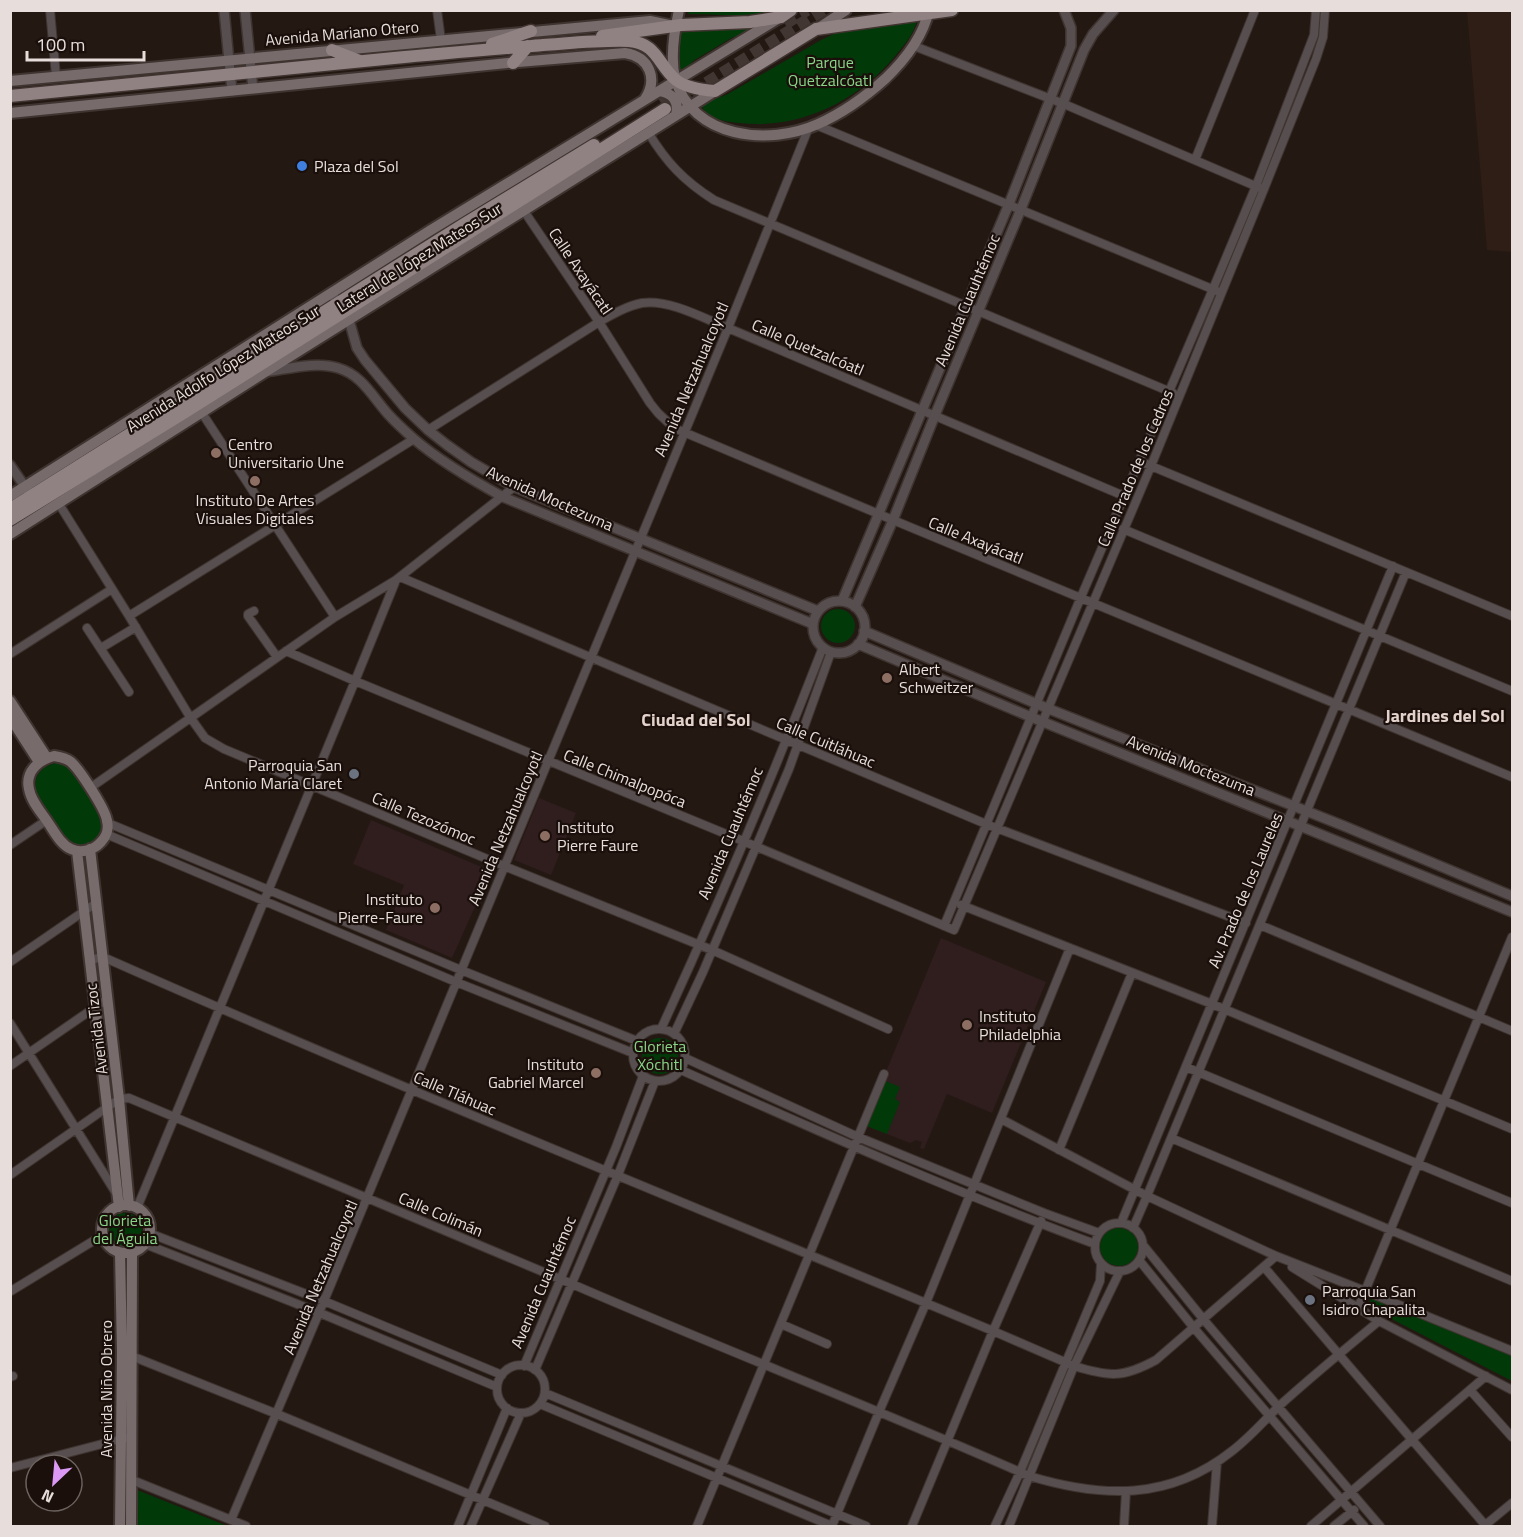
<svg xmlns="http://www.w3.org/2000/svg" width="1523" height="1537" viewBox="0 0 1523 1537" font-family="'Titillium Web',sans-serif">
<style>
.commercial{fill:#2f1e16}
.education{fill:#301d1e}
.green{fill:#013908}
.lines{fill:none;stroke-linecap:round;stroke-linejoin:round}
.primary-tunnel{stroke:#413631;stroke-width:12;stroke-dasharray:12 6;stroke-linecap:butt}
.minor-casing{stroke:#3f342f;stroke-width:10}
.tertiary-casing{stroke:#3f342f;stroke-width:12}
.secondary-casing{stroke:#3f342f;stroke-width:14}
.primary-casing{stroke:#3f342f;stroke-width:15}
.minor{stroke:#564e4f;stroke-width:8}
.tertiary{stroke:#564e4f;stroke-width:9}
.secondary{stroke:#776b6c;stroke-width:10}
.primary{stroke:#908182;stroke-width:12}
.shop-dot{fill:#3f7fe0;stroke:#1a0f0a;stroke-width:2}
.education-dot{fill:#8d6e63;stroke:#1a0f0a;stroke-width:2}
.worship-dot{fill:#6b7280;stroke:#1a0f0a;stroke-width:2}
.labels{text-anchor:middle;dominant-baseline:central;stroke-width:4.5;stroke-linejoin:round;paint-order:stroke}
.street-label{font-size:16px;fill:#e7dedb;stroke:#1a0f0a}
.park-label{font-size:16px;fill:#88d588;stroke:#1a0f0a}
.poi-label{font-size:16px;fill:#e7dedb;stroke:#1a0f0a;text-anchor:start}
.neighbourhood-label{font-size:18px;font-weight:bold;fill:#e3d2cb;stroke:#1a0f0a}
</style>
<rect width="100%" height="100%" fill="#241813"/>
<path class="commercial" d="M1467,11h45v241l-25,-2z"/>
<path class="education" d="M539,798l37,15 -25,62 -37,-15z
M371,820l120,51 -39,87 -66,-28 18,-45 -51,-21z
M941,938l105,44 -54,131 -45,-19 -23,55 -4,-1 2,-6 -6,-2 -6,3 -46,-18z"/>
<path class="green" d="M689,10h84v1c-28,7 -56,3 -85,3z
M917,20c-3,14 -12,24 -21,35 -38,46 -96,75 -157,68 -16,-2 -30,-3 -39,-19l26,-9 95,-55 17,-8z
M751,28l1,1 -7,7 -12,1 -40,24 -8,11 -4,1c-7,-12 -2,-30 0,-43z
M821 626a17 17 0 1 1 34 0a17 17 0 1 1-34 0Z
M56,763h7l8,6 32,50c-2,18 -7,26 -26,28l-10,-5 -29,-45c-7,-17 0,-30 18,-34z
M642 1056a18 18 0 1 1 36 0a18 18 0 1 1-36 0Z
M883,1080l17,7 -5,12 5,3 -13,32 -23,-9z
M108 1230a17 17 0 1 1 34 0a17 17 0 1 1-34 0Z
M1100 1247a19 19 0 1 1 38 0a19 19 0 1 1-38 0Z
M1371,1297l141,59v25l-136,-70 -6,-9z
M137,1490l88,35v1h-88z"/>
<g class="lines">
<path class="primary-tunnel" d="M785,24l22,-14
M676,102l147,-92
M661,103l18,-11"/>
<g class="minor-casing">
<path id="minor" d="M50,10l6,66
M437,10l4,30
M914,46l150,58 196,84
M816,125l401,166
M648,132c18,30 36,49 66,68l459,193
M1195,160l60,-150
M524,211l75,111 51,81 8,10 16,15 219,92 619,257
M202,413l133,204
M428,430l171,-108c14,-8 28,-16 43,-19 27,-4 61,15 86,25l396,168
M1139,461l373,155
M59,504l70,112 61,101 15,21 19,11 280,117 208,84 176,79
M1123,529l389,162
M400,577l586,247 260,99
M254,611l-6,3v2l29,41
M129,616l285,-177
M87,628l42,64
M101,648l35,-21
M286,651l69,30 388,160 211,89 197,-464 113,-277 52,-130 7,-22 2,-27
M10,654l102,-65
M90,788l245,-171 61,-37 118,-93
M108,823l353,147 176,71
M106,834l350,148 177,71
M10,845l37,-25
M961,905l251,99 300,125
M1260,925l252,106
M944,926l137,-329 132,-308 43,-103 58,-151 2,-25
M90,960l13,-3c294,130 593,250 890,374l81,35c36,11 49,12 82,-6l120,-104
M10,962l86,-59
M10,1023l106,170
M633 1055a26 26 0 1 1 52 0a26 26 0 1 1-52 0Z
M661,1029c58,-126 112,-253 162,-382
M674,1034l29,-62 86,-203 42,-117
M685,1058l173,79 186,76 55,20
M10,1066l97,-67
M1186,1067l326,136
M681,1070c137,61 273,122 414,174
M1001,1119l146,77 129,60 89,35 147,60
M1171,1138l341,143
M1059,1150l73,-177
M10,1175l109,-76 10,-1c148,62 296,123 443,186 152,66 306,125 457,192 73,22 140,25 203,-25 17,-13 31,-29 46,-44 33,-30 67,-58 101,-86
M137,1208l218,-527 41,-101
M1095 1247a24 24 0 1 1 48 0a24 24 0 1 1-48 0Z
M1121,1223l272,-657
M1133,1228l14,-32 259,-624
M149,1233l175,68 178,74
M145,1244l175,69 177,74
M1143,1245l61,75 176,206
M1139,1260l55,68 170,198
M1264,1267l222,259
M1292,1267l87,54 133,69
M11,1291l92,-56
M1358,1308l154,-371
M781,1324l46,20
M129,1355l148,59 268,112
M497 1389a24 24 0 1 1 48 0a24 24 0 1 1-48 0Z
M524,1366l92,-219 27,-71
M535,1370l83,-195 37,-94
M10,1377l3,-1
M1470,1390l42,47
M545,1393l321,133
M540,1404l292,122
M10,1468l115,-30
M132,1480l114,46
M231,1520l93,-219 404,-973 81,-201
M458,1526l49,-118
M471,1526l50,-113
M697,1526l187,-452
M832,1526l47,-114 47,-109 144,-355
M912,1526l81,-195 48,-110
M995,1526l25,-54 80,-191 1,-18
M1009,1526l65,-160 46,-95
M1124,1526l2,-35
M1212,1526l5,-64
M1311,1526l175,-150
M1334,1526l20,-16
M1484,1526l28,-23"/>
</g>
<g class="tertiary-casing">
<path id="tertiary" d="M224,10l8,81
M245,10l8,79
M331,293l18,27 8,28 8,12 40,48 23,22 19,15 24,17 43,25 304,124
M265,372c23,-3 51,-11 73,-4 24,7 34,28 50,46 8,9 17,17 26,25 27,23 58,41 89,58l310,127
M10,465l18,26
M842,601l167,-397 62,-158v-18l-7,-18
M813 627a26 26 0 1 1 52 0a26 26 0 1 1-52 0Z
M855,607l38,-87 42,-105 86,-206 63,-159 9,-16 21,-24
M864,631l185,78 295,117 168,70
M858,644l173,73 481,195"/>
</g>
<g class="secondary-casing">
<path id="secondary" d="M679,10c-5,22 -9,47 -4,68 17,61 94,68 143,46 25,-11 47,-27 67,-45 20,-19 38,-42 44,-69
M819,28l27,-18
M10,81l640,-60 19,4
M659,91c14,2 20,10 17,24
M10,113l508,-51 107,-9c25,4 33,26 20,46
M10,496l421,-266 348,-212
M10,534l255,-162 450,-281
M10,701l37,57
M10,717l29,45
M54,756c6,1 12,2 17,6 9,8 35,48 36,59 2,8 -1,16 -6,21 -7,8 -20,12 -30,7 -11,-5 -17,-18 -24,-28 -6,-9 -16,-20 -18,-32 -4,-17 9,-29 25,-33z
M90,849l29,250 10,107
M77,851l42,356
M102 1229a24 24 0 1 1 48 0a24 24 0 1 1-48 0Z
M120,1526l2,-174 -2,-99
M131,1526l1,-273"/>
</g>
<g class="primary-casing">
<path id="primary" d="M602,36l79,-11 69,-3 31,-5 10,-7
M492,44l39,-13
M332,50l28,11
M513,63l15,-17
M10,96c128,-12 256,-25 384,-38 50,-5 100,-9 149,-13 29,-2 58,-5 86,-4 28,2 29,24 47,39 10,8 27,10 39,11l101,-62 136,-19
M10,509l454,-285 130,-79
M10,520l177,-109 478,-302"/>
</g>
<use href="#minor" class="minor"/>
<use href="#tertiary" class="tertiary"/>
<use href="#secondary" class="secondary"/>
<use href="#primary" class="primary"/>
</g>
<circle class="shop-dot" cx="302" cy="166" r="6"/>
<g class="education-dot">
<circle cx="216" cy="453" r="6"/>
<circle cx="255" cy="481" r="6"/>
<circle cx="887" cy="678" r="6"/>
<circle cx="545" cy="836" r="6"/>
<circle cx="435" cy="908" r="6"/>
<circle cx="967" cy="1025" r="6"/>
<circle cx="596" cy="1073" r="6"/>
</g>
<g class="worship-dot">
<circle cx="354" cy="774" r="6"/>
<circle cx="1310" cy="1300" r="6"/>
</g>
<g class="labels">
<g class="street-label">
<text transform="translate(342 33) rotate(-5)">Avenida Mariano Otero</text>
<text transform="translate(419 257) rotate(-32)">Lateral de López Mateos Sur</text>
<text transform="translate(581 271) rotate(56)">Calle Axayácatl</text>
<text transform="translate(967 300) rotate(-67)">Avenida Cuauhtémoc</text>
<text transform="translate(808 347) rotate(23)">Calle Quetzalcóatl</text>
<text transform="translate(223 368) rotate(-32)">Avenida Adolfo López Mateos Sur</text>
<text transform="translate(691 379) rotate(-67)">Avenida Netzahualcoyotl</text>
<text transform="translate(1135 468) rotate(-67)">Calle Prado de los Cedros</text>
<text transform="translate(550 498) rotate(24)">Avenida Moctezuma</text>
<text transform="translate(976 540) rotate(22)">Calle Axayácatl</text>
<text transform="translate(826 742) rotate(23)">Calle Cuitláhuac</text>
<text transform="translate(1191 765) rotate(22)">Avenida Moctezuma</text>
<text transform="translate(625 778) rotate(22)">Calle Chimalpopóca</text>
<text transform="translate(424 818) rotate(23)">Calle Tezozómoc</text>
<text transform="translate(505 828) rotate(-67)">Avenida Netzahualcoyotl</text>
<text transform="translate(730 833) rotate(-67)">Avenida Cuauhtémoc</text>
<text transform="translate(1245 890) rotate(-67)">Av. Prado de los Laureles</text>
<text transform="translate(96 1029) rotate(-97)">Avenida Tizoc</text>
<text transform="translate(455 1093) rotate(23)">Calle Tláhuac</text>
<text transform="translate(441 1214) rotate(23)">Calle Colimán</text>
<text transform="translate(320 1277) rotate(-67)">Avenida Netzahualcoyotl</text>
<text transform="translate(543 1282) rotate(-67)">Avenida Cuauhtémoc</text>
<text transform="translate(106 1389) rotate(-90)">Avenida Niño Obrero</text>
</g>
<g class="park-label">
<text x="830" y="62">Parque<tspan x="830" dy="18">Quetzalcóatl</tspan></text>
<text x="660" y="1046">Glorieta<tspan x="660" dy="18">Xóchitl</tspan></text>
<text x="125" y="1220">Glorieta<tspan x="125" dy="18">del Águila</tspan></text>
</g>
<g class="poi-label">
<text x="314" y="166">Plaza del Sol</text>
<text x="228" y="444">Centro<tspan x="228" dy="18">Universitario Une</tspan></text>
<text x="255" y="500" text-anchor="middle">Instituto De Artes<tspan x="255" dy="18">Visuales Digitales</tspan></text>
<text x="899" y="669">Albert<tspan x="899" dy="18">Schweitzer</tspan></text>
<text x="342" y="765" text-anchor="end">Parroquia San<tspan x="342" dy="18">Antonio María Claret</tspan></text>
<text x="557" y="827">Instituto<tspan x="557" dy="18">Pierre Faure</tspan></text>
<text x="423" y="899" text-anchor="end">Instituto<tspan x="423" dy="18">Pierre-Faure</tspan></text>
<text x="979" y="1016">Instituto<tspan x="979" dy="18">Philadelphia</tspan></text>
<text x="584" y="1064" text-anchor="end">Instituto<tspan x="584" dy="18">Gabriel Marcel</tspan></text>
<text x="1322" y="1291">Parroquia San<tspan x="1322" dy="18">Isidro Chapalita</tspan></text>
</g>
<g class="neighbourhood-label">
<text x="1445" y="715">Jardines del Sol</text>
<text x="696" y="719">Ciudad del Sol</text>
</g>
</g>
<rect width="1523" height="1537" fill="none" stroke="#e7dedb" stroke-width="24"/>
<g transform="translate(54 1483) rotate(206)"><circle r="28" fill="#1a0f0a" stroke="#6c625e" stroke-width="1.5"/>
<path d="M0-4.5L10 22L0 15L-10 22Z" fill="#db99f5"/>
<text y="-9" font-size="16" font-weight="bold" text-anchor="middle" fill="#e7dedb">N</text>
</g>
<path d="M27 51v9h117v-9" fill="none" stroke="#e7dedb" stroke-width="3"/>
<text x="36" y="51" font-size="18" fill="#e7dedb" stroke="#1a0f0a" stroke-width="4.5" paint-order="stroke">100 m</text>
</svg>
